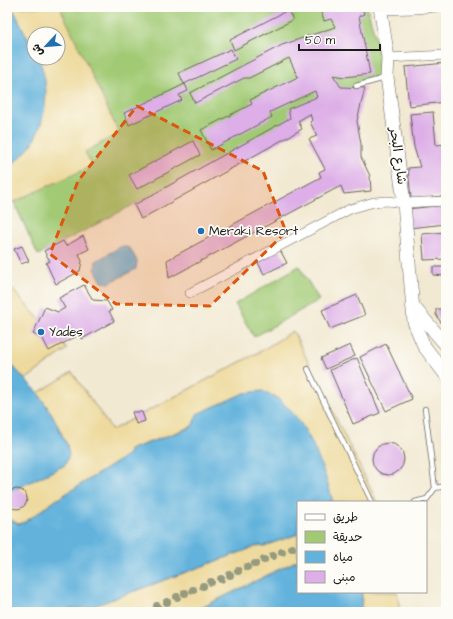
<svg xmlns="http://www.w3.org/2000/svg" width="453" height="619" viewBox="0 0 453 619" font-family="'Architects Daughter','Playpen Sans Arabic',sans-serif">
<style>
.green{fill:#a2ca75;stroke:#5f7348}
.sand{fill:#eeda9e;stroke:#857b5d}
.water{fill:#62b2dc;stroke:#3f677c}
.building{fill:#ddaee7}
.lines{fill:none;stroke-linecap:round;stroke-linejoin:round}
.lane-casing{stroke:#67645c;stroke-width:6}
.street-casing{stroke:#67645c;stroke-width:10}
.secondary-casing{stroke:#67645c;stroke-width:14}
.lane{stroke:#fff;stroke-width:4.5}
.street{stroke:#fff;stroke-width:9}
.secondary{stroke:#fff;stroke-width:13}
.tree{fill:#969a7f}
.marked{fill:#de560d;fill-opacity:0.2;stroke:#de560d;stroke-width:3;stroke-dasharray:8 5;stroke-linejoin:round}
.poi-dot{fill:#1f6fb2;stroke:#fdfcf7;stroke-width:1.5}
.labels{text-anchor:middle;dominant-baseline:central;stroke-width:3.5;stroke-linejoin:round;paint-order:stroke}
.street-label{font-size:13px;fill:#1c1c1c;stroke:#fdfcf7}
.poi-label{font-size:13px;fill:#1c1c1c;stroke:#fdfcf7;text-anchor:start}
</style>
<rect width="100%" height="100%" fill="#fdfcf7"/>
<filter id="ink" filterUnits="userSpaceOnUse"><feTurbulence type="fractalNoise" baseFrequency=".025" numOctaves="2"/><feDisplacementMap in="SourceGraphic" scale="8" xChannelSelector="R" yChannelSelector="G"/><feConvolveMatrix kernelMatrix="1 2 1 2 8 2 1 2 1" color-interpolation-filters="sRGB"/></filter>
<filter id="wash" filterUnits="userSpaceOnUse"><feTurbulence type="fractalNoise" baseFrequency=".012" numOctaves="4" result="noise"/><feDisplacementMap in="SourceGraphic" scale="16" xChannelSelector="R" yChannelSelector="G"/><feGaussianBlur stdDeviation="0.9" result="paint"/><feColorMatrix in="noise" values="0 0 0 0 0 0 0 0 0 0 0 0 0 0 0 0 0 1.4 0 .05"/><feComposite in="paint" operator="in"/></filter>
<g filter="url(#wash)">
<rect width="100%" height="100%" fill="#f2e9d2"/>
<path class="green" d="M41,7h326l18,65 -347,183 -24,-53 69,-35 -5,-12 25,-12 -45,-99v-10z
M299,266l20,34 -65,37 -19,-33z"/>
<path class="sand" d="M12,7h48l59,126 -34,19 7,14 -85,39v-36l26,-26 8,-78 -3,-7h20v-24h-24v17z
M7,284l60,65 -42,31 -18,-20z
M293,331l84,171h-45l-22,-63 -20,-29 -16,-15 -145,55 -1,5 -72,45 -31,22 -7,2 -10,-6v-23l10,-7 47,-23 2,-20 -14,-29 -15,-23 34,-21 40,58 149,-79z
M298,534v26l-105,52h-132l9,-3 21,-2 169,-62 4,1z
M362,592h35l3,20h-39z"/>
<path class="water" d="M7,7h5l22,44v7h4c13,26 9,59 -5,84 -5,10 -18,19 -26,27z
M122,246l8,2 7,13 -1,8 -27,14 -7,-1 -7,-13 1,-8z
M7,360l31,33 15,23 14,29 2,10 -4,10 -47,23 -11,9z
M262,391c41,14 59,70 70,107v4h-34v32l-34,12 -4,-1 -169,62 -21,2 -9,3h-54v-97l1,3 10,6 7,-2 31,-22 72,-45 1,-5 63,-23 5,-13 47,-21z
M298,560v32h64l-1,20h-168z"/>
<g id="blocks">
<path class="building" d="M319,7h43l2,7 -5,2 11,58 -25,3 -12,-2 8,12 24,1 -8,33 4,23v13l9,19 1,15 -27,3 -3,-8 -6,3 -166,89 -2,-18 154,-83 -2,-5 6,-3 -16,-30 8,-3 -7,-14 2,-2 -2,-6 -12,7 4,8 -161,90 -7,-14 156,-87 -2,-9 29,-12 -2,-6 -45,21 2,5 -61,33 -10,-20 51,-26 -2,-4 48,-23 -9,-19 -40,20h-5l-49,25 -5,-10 92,-48 53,-18 -4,-8 -7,2z
M288,10l5,10 -59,30 -4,-10z
M231,49l5,10 -52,25 -5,-11z
M446,63v39l-37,4 -4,-39z
M185,84l3,7 -9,4 3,5 -53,25 -5,-12z
M433,112l3,33 10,-1v52l-35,3 -3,-31 12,-1 -6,-20 -4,-33z
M193,141l7,14 -63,34 -8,-14z
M446,205v19l-37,4 -2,-19z
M446,232v27l-22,1 -2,-26z
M83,236l6,13 -10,5 3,7 -2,10 -24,13 -10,-21 4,-2 -6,-10 19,-10 3,5z
M22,246l7,15 -8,3 -7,-15z
M280,250l7,13 -23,11 -7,-13z
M433,267h13v9l-13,-1z
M84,285l9,15 14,1 5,9 -3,1 5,10 -32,18 -3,-4 -30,16 -6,-12 -10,-5 12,-27 13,5 7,-4 -6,-10z
M357,295l8,20 -35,14 -8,-19z
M444,301h2v29l-10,-15v-6h8z
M386,344l26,55 -26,12 -26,-54z
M350,345l5,11 -29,13 -5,-11z
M357,358l23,55 -27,11 -23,-54z
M132,412h10l3,9 -9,3z
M372 459a16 16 0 1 1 32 0a16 16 0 1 1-32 0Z
M7 499a10 10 0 1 1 20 0a10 10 0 1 1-20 0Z"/>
</g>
</g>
<g filter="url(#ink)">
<use href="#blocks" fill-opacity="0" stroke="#67645c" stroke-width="1"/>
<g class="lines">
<g class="lane-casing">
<path id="lane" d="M356,86l29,-8
M308,369l64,133
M435,488l11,-2
M415,502l12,-3 8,-11 -10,-79"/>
</g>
<g class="street-casing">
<path id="street" d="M380,10l35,-1 21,-2
M388,58l58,-3
M190,293l160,-84 24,-7 13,-1 17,2 42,-2"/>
</g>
<g class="secondary-casing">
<path id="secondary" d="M380,7l8,51 -1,19 17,126 10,119 10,24 22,29
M412,305l34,40"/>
</g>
<use href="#lane" class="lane"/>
<use href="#street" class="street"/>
<use href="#secondary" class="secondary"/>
</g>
<g class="tree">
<circle cx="292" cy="548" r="4"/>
<circle cx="282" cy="552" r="4"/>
<circle cx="273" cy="556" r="4"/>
<circle cx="264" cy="560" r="4"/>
<circle cx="255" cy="564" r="4"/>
<circle cx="247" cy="567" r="4"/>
<circle cx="238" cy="571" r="4"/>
<circle cx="230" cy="575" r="4"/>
<circle cx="221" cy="579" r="4"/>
<circle cx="211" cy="582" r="4"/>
<circle cx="203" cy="586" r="4"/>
<circle cx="193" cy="590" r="4"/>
<circle cx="185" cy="593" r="4"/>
<circle cx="177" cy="597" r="4"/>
<circle cx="167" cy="602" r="4"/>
<circle cx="157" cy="606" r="4"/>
</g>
</g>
<path class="marked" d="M137,106l126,65 23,61 -76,74 -94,-2 -66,-50 28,-73z"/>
<g class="poi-dot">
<circle cx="201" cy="231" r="4"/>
<circle cx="41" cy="332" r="4"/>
</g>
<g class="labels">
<g class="street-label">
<text transform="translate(398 156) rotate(82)">شارع البحر</text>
</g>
<g class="poi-label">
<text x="209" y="231">Meraki Resort</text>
<text x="49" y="332">Yades</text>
</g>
</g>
<rect width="453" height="619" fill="none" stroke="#fdfcf7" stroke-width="24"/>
<rect x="297" y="501" width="130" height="92" fill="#fdfcf7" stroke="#a3a29f"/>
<rect x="305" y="514" width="20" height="6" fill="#ffffff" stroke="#a3a29f"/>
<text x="333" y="521" font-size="12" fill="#1c1c1c">طريق</text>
<rect x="305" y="531" width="20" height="12" fill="#a2ca75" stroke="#a3a29f"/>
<text x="333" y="541" font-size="12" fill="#1c1c1c">حديقة</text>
<rect x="305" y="551" width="20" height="12" fill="#62b2dc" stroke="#a3a29f"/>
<text x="333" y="561" font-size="12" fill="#1c1c1c">مياه</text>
<rect x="305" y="571" width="20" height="12" fill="#ddaee7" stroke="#a3a29f"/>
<text x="333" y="581" font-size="12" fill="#1c1c1c">مبنى</text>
<g transform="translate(46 46) rotate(244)"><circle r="19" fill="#fdfcf7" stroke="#a3a29f"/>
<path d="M0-3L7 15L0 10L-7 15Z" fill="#1f6fb2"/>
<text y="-6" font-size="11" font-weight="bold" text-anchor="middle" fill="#1c1c1c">ش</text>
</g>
<path d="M299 44v6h81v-6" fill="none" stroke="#1c1c1c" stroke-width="2"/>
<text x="305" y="44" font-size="12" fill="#1c1c1c" stroke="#fdfcf7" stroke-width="3" paint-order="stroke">50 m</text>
</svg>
